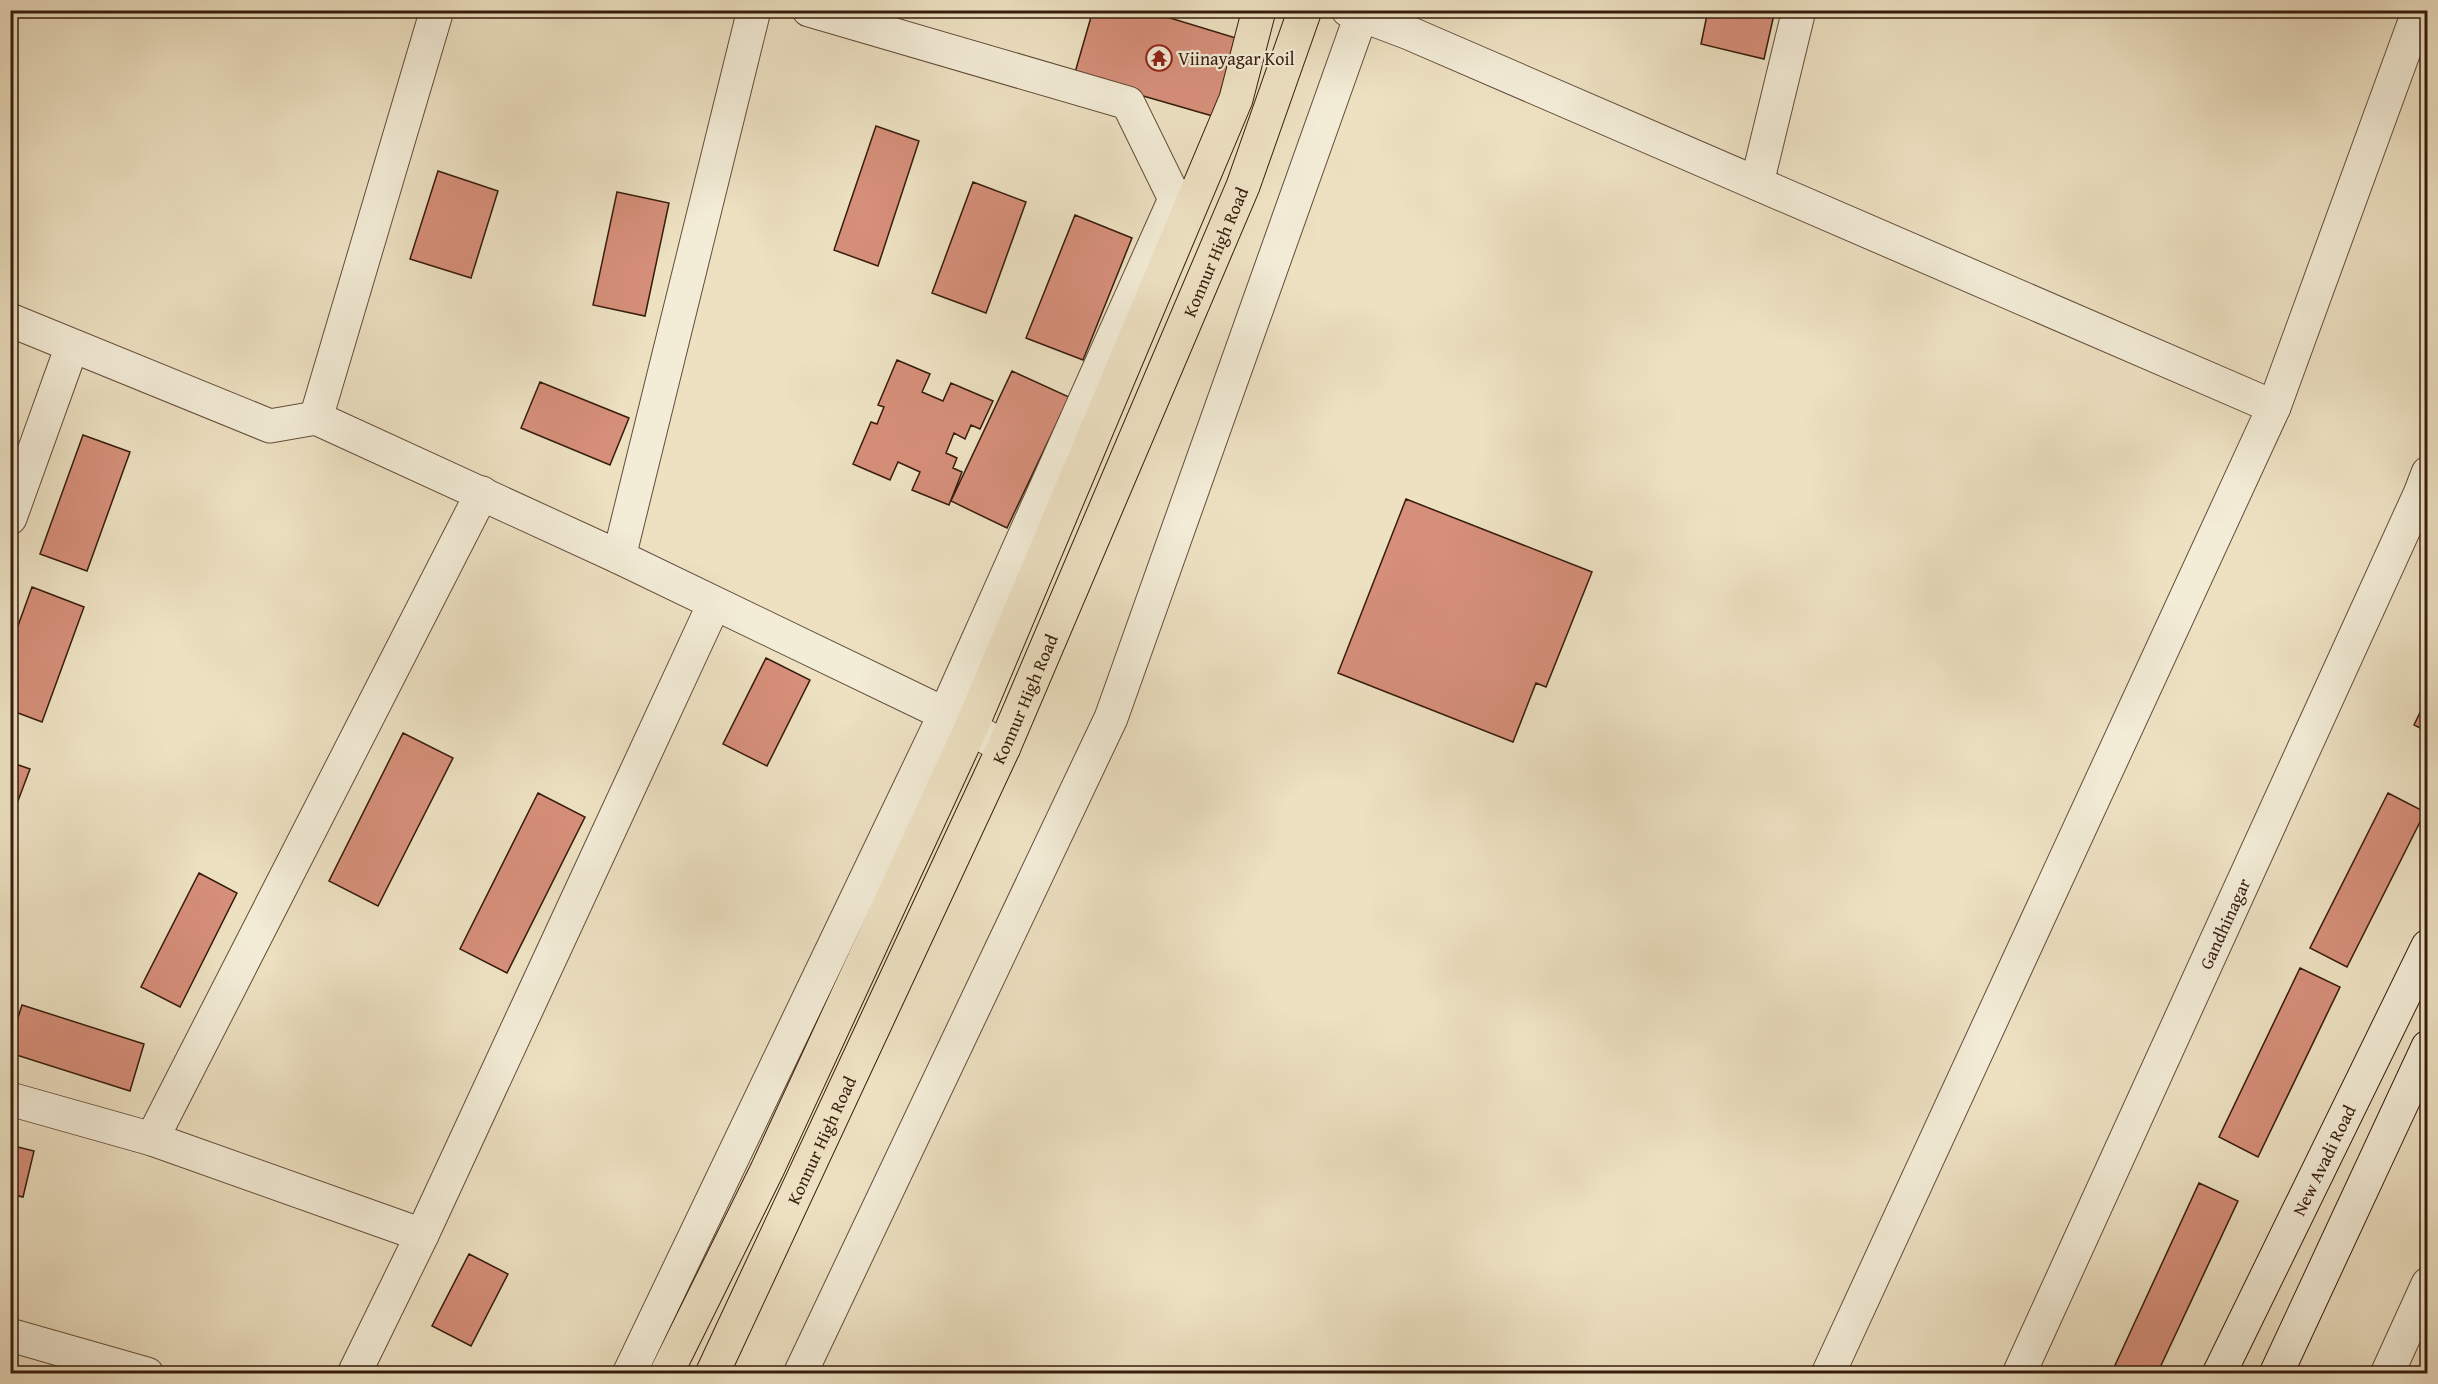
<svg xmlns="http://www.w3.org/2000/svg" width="2438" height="1384" viewBox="0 0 2438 1384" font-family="'Gentium Book Plus',serif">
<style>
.building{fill:#d68f7a;stroke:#371c0c;stroke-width:1.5}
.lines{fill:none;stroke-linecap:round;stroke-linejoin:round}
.street-casing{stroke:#644d3a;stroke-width:35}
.secondary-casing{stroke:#371c0c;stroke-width:35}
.primary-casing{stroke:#371c0c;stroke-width:35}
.street{stroke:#f3ecd7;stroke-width:33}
.secondary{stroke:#f3ecd7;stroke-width:33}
.primary{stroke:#ede1c2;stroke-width:33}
.labels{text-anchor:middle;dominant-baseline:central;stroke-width:4.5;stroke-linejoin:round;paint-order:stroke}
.poi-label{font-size:18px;fill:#371c0c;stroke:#f3ecd7;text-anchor:start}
.street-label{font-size:18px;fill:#371c0c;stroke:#f3ecd7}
</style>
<rect width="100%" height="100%" fill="#ede1c2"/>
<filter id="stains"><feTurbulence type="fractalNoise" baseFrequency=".00333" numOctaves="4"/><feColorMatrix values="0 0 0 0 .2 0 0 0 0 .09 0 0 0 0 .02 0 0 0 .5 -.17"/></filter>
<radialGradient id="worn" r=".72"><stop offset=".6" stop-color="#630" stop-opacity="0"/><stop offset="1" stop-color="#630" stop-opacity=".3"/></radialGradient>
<path class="building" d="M1093,10h51l95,29 -23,78 -142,-41z
M1708,10h67l-11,49 -63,-15z
M876,126l43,15 -41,125 -44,-16z
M438,171l60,20 -27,87 -61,-19z
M973,182l53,20 -40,111 -54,-20z
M617,192l52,11 -24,113 -52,-11z
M1075,215l57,23 -49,122 -57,-22z
M897,360l33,14 -8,18 21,9 8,-18 42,18 -13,28 -9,-4 -6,14 -11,-6 -8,20 11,5 -4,10 9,4 -13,33 -37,-15 8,-18 -22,-10 -8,18 -37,-16 18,-42 6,2 7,-17 -6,-2z
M1012,371l57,26 -62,131 -56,-27z
M540,382l89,36 -19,47 -89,-37z
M83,435l47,17 -43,119 -47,-17z
M1406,499l186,73 -46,115 -10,-4 -23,59 -175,-69z
M32,587l52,20 -42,115 -32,-12v-62z
M766,658l44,22 -43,86 -44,-22z
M2428,696v36l-14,-7z
M403,733l50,25 -75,148 -49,-25z
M10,762l20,7 -20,53z
M538,793l47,24 -78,156 -47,-24z
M2388,793l37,19 -78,155 -37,-19z
M199,873l38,20 -57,114 -39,-20z
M2300,968l40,19 -82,170 -39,-20z
M22,1005l122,39 -14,47 -120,-38v-11z
M10,1145l24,6 -11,46 -13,-3z
M2199,1183l39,18 -81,173h-46z
M469,1254l39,20 -37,72 -39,-20z"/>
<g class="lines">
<g class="street-casing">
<g id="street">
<path d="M1348,10l61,23 865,374"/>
<path d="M1757,183l42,-173"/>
<path d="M10,320l260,106 46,-8 303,139 326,157 59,33"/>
<path d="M316,418l121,-408"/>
<path d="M10,518l62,-172"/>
<path d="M619,557l135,-547"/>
<path d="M10,1099l142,40 270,96"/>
<path d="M152,1139l330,-646"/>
<path d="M10,1335l137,39"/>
<path d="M354,1374l68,-139 292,-631"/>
<path d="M629,1374l316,-660 230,-515 -47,-96 -319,-93"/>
<path d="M800,1374l311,-656 252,-708"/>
<path d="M1828,1374l446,-967 145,-397"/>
<path id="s1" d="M2019,1374l401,-880 8,-21"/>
<path d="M2387,1374l41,-90"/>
</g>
</g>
<g class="secondary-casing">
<g id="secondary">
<path id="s2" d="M2219,1374l209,-428"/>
<path d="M2276,1374l152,-327"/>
</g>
</g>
<g class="primary-casing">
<g id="primary">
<path d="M666,1374l101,-204 204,-442 265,-629 23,-89"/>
<path id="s3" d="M712,1374l292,-627 239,-561 62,-176"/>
</g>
</g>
<use href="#street" class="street"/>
<use href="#secondary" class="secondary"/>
<use href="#primary" class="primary"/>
</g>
<defs>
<g id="temple-ring" transform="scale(1.35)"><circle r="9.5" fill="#f3ecd7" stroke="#8f2418" stroke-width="1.5"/><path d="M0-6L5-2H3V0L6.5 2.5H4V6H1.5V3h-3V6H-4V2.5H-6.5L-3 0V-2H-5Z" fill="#8f2418"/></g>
</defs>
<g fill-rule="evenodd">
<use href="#temple-ring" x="1159" y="58"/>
</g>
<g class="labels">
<g class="poi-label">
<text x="1178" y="58">Viinayagar Koil</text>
</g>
<g class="street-label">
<text stroke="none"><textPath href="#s3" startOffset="1230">Konnur High Road</textPath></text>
<text stroke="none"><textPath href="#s3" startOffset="744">Konnur High Road</textPath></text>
<text stroke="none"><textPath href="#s1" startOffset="495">Gandhinagar</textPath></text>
<text stroke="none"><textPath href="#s3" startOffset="258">Konnur High Road</textPath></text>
<text stroke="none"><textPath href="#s2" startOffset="238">New Avadi Road</textPath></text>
</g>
</g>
<rect width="2438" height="1384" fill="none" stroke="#ede1c2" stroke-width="36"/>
<rect x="12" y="12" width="2414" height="1360" fill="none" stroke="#371c0c" stroke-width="3"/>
<rect x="18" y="18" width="2402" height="1348" fill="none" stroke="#371c0c" stroke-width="1.5"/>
<rect width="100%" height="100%" filter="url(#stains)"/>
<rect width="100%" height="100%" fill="url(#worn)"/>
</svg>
